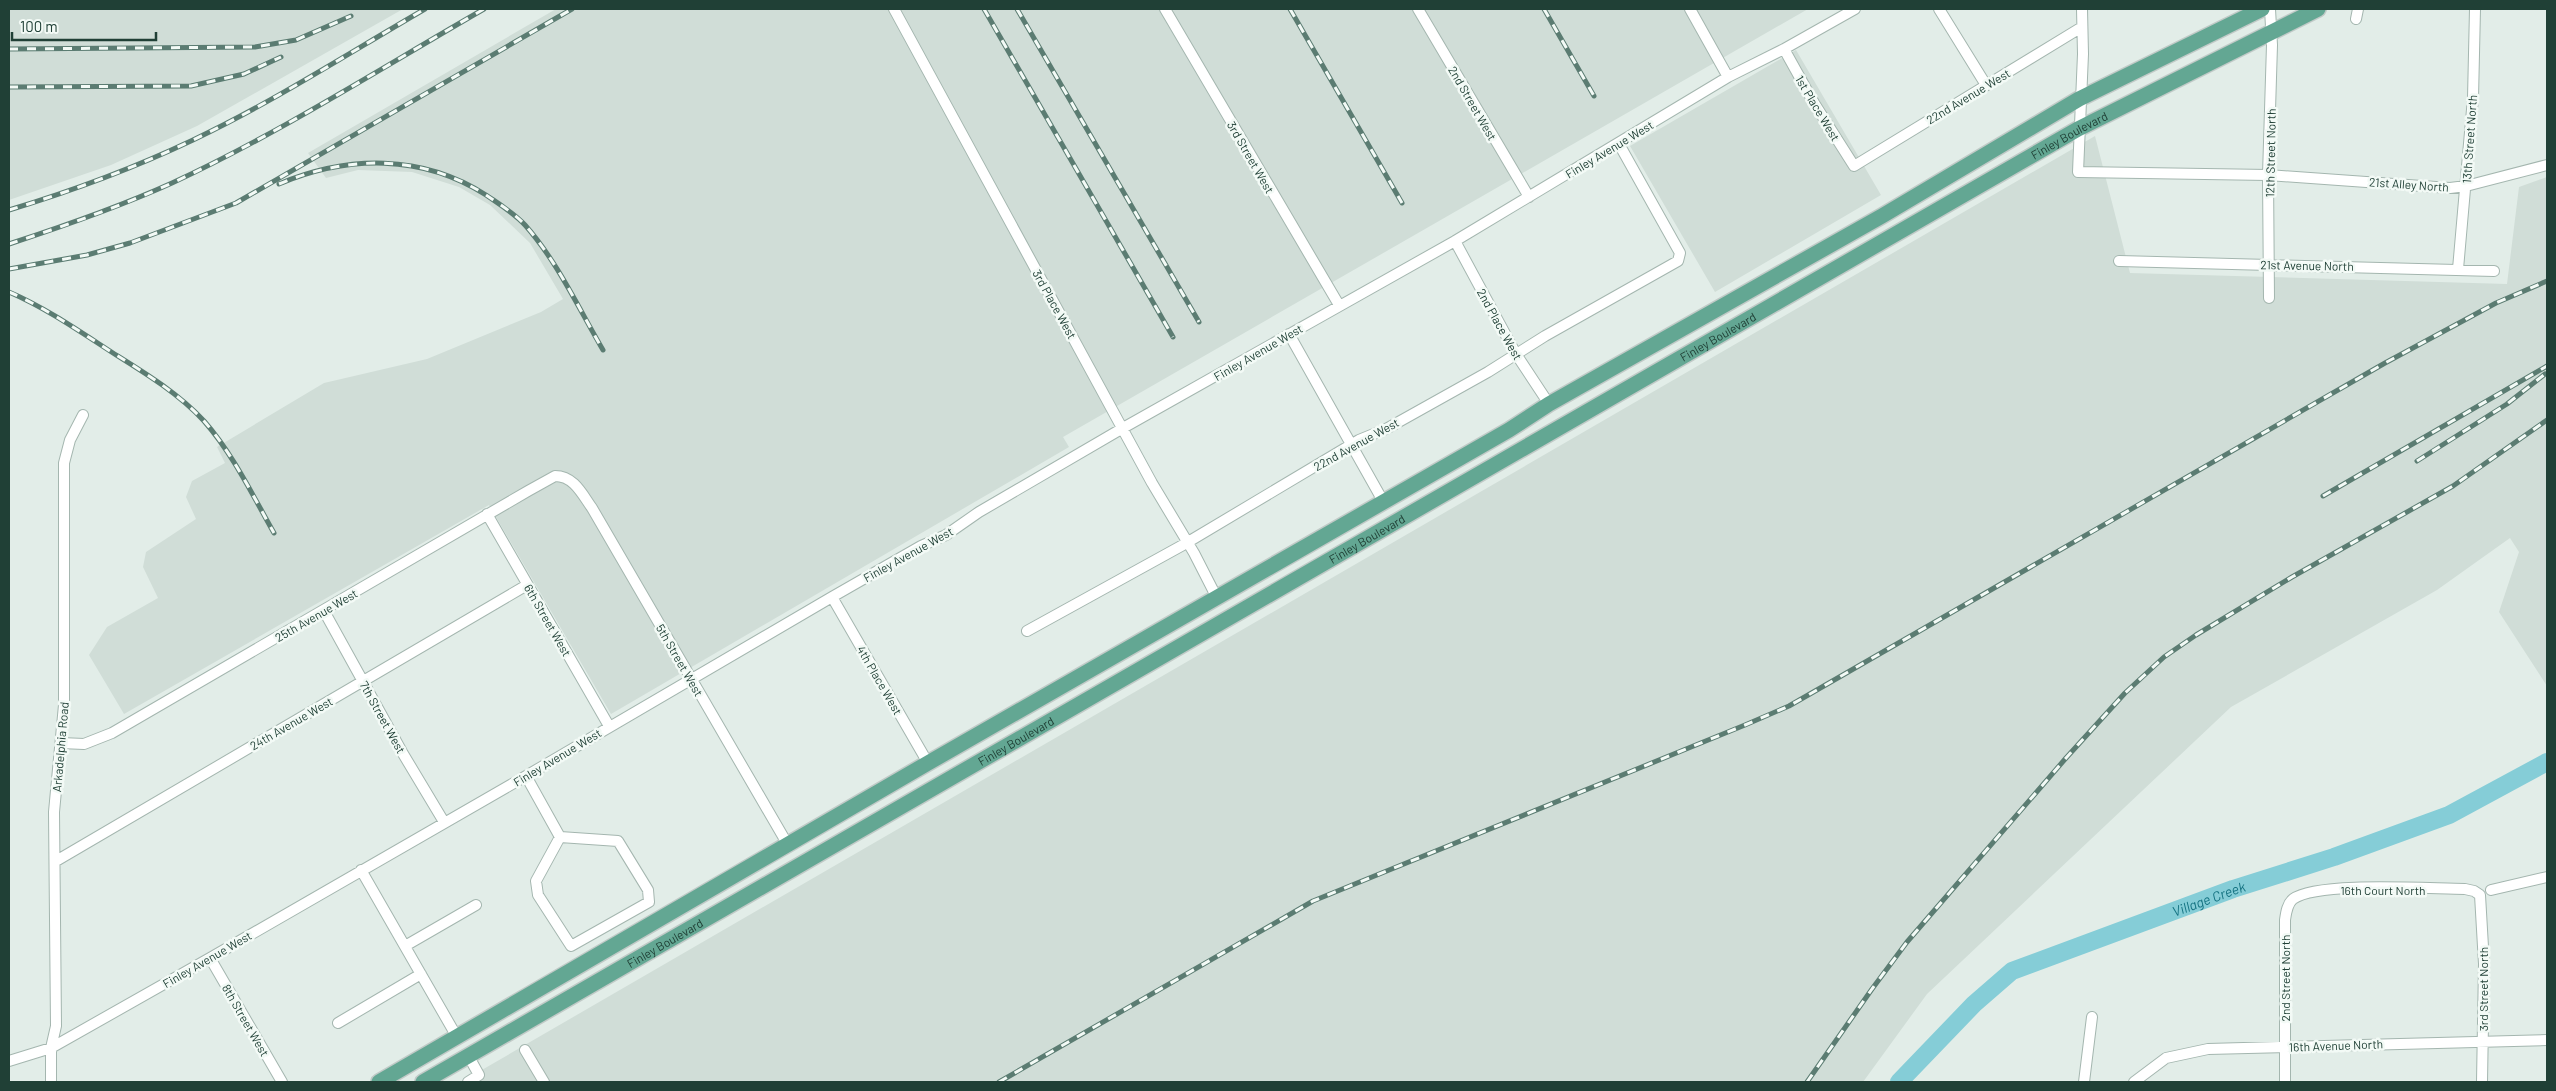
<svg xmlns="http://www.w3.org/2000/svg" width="2556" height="1091" viewBox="0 0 2556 1091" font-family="Barlow,sans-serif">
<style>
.built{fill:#d0ddd7}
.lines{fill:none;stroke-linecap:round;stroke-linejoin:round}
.river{stroke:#85cdd7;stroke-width:18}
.street-casing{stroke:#a4b6af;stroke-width:12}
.primary-casing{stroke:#c1cac7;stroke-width:18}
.street{stroke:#fff;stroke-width:10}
.primary{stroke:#63a793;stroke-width:15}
.rail-casing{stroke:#5b7c72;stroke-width:5}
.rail{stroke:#f3faf6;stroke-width:3;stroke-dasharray:9;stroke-linecap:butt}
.labels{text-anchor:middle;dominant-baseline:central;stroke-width:5;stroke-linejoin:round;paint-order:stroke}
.street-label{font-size:12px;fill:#204036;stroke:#f3faf6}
.water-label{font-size:14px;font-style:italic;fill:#157382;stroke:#f3faf6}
</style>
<rect width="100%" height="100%" fill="#e2ede8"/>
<path class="built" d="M9,9h394l-206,117 -86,39 -102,35z
M556,9h1252l-745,428 6,10 -458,267 -122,-209 -365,209 -35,-59 18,-28 51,-29 -15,-31 3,-15 50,-33 -10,-22 6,-16 33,-18 -8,-16 107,-64 103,-24 114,-47 22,-13 -33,-56 -40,-38 -31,-18 -47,-15 -54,-2 -32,8 -18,-25z
M1796,50l85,145 -166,97 -85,-146z
M2095,136l35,137 377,11 12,-97 28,-10v509l-48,-74 20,-60 -9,-14 -73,52 -206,117 -304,287 -64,88h-1402z"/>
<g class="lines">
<path class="river" id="s1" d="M1899,1082l75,-78 38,-33 221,-82 101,-32 115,-42 98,-53"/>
<g class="street-casing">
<path id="street" d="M894,9l258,474 42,70 23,45
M1165,9l174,296
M1418,9l111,188
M1690,9l38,68
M1939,9l47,76
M2082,9l1,45 -5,118 190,3 182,13 16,-2 81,-21
M2356,19l2,-10
M1784,49l30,54 40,63 228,-139
M1455,241l61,113 33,50
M2119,261l375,10
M2458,269l15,-171 2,-89
M2269,298l-1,-123 4,-130 -2,-36
M1289,334l94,167
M487,514l122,212
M832,597l96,166
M324,611l78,141 42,70
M1027,631l156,-86 176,-105 27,-11 102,-57 57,-36 133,-75 2,-8 -61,-109
M61,743l23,1 28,-11 416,-242 27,-15c19,0 27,18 37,32l196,337
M526,776l34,61 58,4 30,49 1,12 -78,44 -33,-51 -2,-14 24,-44
M56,861l471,-276
M361,870l96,167
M2491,890l56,-13
M405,946l71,-41
M210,958l72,124
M338,1023l83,-49
M525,1050l19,32
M9,1061l42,-13 159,-90 316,-182 306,-179 89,-51 25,-11 33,-23 144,-84 332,-187 273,-164 56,-28 71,-40
M51,1082v-34l5,-22 -2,-214 10,-107v-242l6,-23 13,-25
M468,1082l11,-7 -10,-18
M2084,1082l8,-65
M2134,1082l32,-24 42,-9 339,-9
M2285,1082v-162c1,-7 2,-16 8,-21 24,-18 138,-10 172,-10l9,2 6,4 4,69 -2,118"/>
</g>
<g class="primary-casing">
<g id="primary">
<path d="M379,1082l549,-319 581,-333 40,-26 333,-188 197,-117 183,-90"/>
<path id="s2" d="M423,1082l1655,-953 240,-120"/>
</g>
</g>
<use href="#street" class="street"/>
<use href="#primary" class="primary"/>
<g class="rail-casing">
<path id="rail" d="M984,9l189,328
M1017,9l182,313
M1290,9l112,194
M1544,9l50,87
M9,49l246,-2 41,-7 55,-24
M9,87l182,-1 53,-12 37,-17
M279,184c69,-29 143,-30 207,11 13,9 28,18 39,30 32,36 54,84 78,125
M9,210c63,-19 125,-42 184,-70 80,-38 156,-87 232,-131
M9,244c55,-18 110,-37 163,-61 106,-49 211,-116 312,-174
M9,269l78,-14 43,-12 106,-40 336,-194
M9,292c37,16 70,39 104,61 32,20 65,40 91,68 29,33 49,75 70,112
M2417,461l90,-57 38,-30
M2323,496l224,-130
M999,1082l314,-181 432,-176 44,-19 596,-343 111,-60 51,-22
M1807,1082l65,-93 35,-47 159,-184 59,-65 39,-36 32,-22 96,-58 161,-91 94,-66"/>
</g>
<use href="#rail" class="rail"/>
</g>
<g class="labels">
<g class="street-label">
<text transform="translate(1968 96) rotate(-31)">22nd Avenue West</text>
<text transform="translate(1473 103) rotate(60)">2nd Street West</text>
<text transform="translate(1818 108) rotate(59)">1st Place West</text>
<text stroke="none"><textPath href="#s2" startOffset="1899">Finley Boulevard</textPath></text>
<text transform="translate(2469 139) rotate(-86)">13th Street North</text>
<text transform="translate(1609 149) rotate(-31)">Finley Avenue West</text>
<text transform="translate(2270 153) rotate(-89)">12th Street North</text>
<text transform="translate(1251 157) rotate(60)">3rd Street West</text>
<text transform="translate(2409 184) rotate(4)">21st Alley North</text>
<text transform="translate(2307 265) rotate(1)">21st Avenue North</text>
<text transform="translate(1055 304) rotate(61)">3rd Place West</text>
<text transform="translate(1500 324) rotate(61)">2nd Place West</text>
<text stroke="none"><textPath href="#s2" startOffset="1494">Finley Boulevard</textPath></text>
<text transform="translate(1258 352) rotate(-30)">Finley Avenue West</text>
<text transform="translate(1356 444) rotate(-29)">22nd Avenue West</text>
<text stroke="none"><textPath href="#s2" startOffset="1089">Finley Boulevard</textPath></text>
<text transform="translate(908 554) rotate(-29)">Finley Avenue West</text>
<text transform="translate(316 615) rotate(-30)">25th Avenue West</text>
<text transform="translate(548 620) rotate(60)">6th Street West</text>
<text transform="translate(680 660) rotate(60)">5th Street West</text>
<text transform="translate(880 680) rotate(60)">4th Place West</text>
<text transform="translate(383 717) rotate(61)">7th Street West</text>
<text transform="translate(291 723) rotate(-30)">24th Avenue West</text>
<text stroke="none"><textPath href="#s2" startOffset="684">Finley Boulevard</textPath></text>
<text transform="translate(60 747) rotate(-85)">Arkadelphia Road</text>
<text transform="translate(557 757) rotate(-31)">Finley Avenue West</text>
<text x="2383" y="890">16th Court North</text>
<text stroke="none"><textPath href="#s2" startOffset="279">Finley Boulevard</textPath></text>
<text transform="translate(207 959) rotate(-30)">Finley Avenue West</text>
<text transform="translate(2285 978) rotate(-90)">2nd Street North</text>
<text transform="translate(2483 989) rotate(-90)">3rd Street North</text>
<text transform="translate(246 1020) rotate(60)">8th Street West</text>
<text transform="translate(2336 1045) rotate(-2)">16th Avenue North</text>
</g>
<g class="water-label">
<text stroke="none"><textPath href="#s1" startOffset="368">Village Creek</textPath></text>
</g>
</g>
<rect width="2556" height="1091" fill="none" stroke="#204036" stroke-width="20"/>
<path d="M12 32v8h144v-8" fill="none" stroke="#204036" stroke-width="2.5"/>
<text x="20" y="32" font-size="15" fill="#204036" stroke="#f3faf6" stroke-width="4" paint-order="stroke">100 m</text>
</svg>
